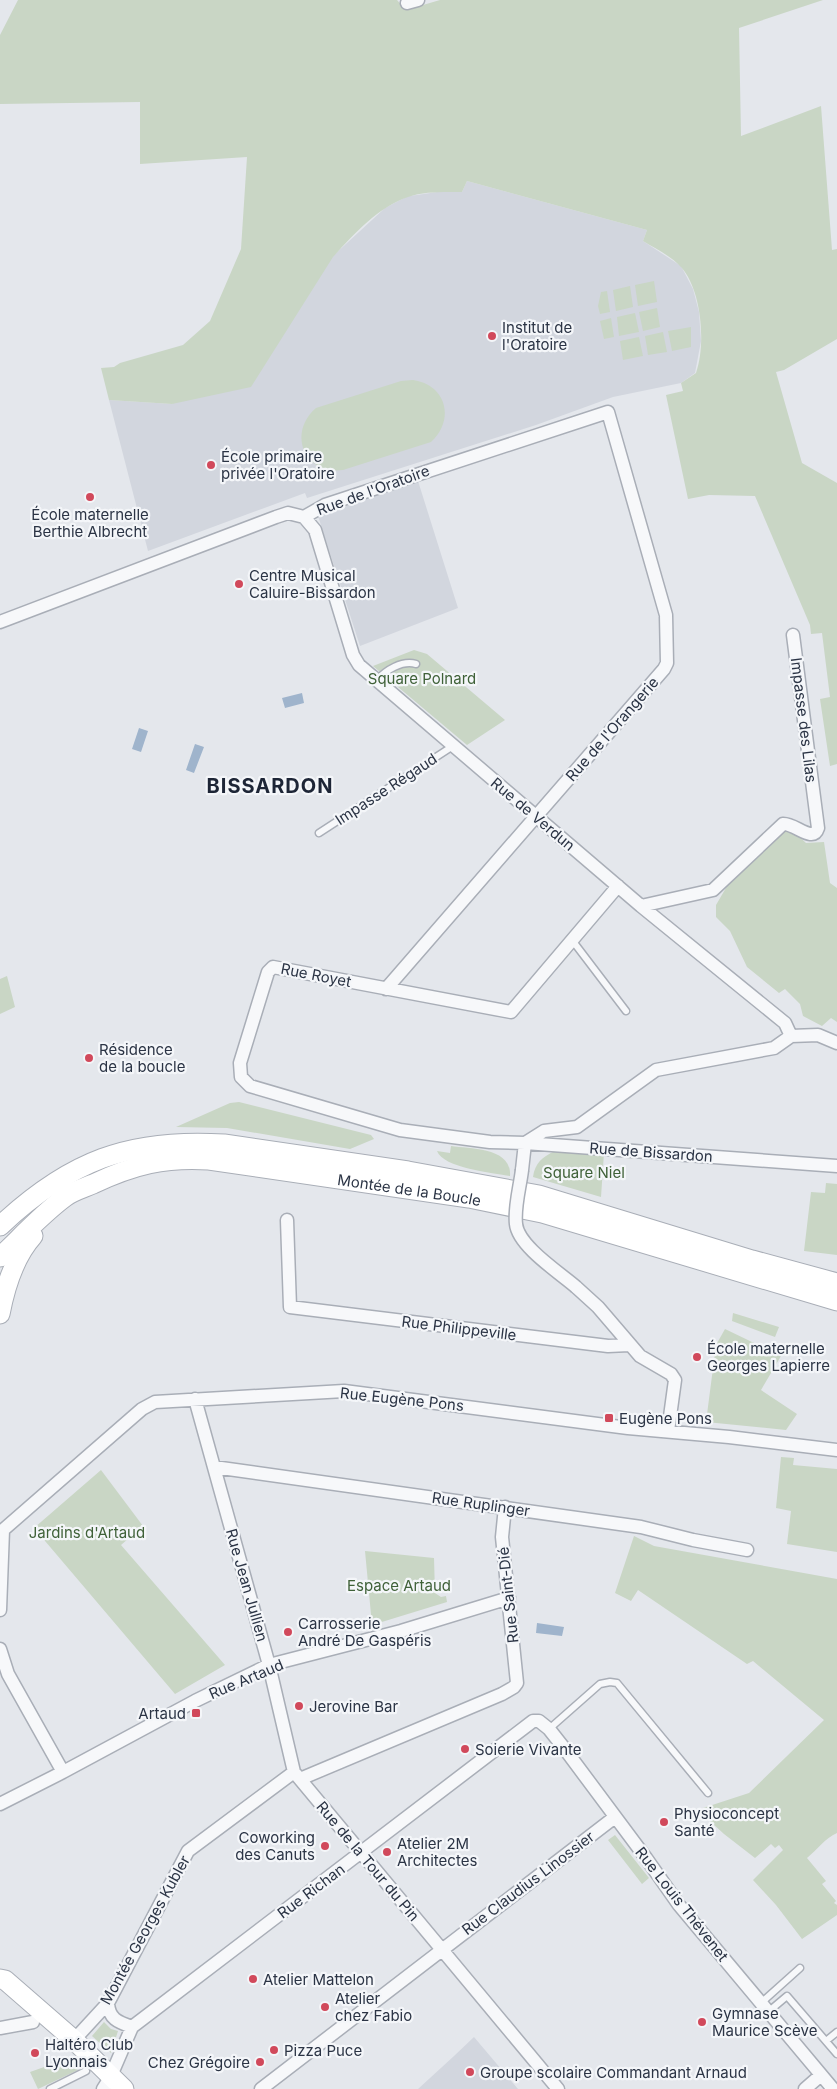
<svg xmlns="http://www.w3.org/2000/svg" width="837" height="2089" viewBox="0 0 837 2089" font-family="Inter,sans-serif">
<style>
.built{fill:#d2d6de}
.green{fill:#c9d6c5}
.water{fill:#9fb4cc}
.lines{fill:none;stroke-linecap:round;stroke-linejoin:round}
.lane-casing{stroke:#a9aeb7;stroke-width:9}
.street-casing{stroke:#a9aeb7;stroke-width:15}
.secondary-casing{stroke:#a9aeb7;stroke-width:21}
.lane{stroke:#f7f8fa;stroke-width:6}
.street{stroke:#f7f8fa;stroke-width:12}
.secondary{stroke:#fff;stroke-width:19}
.street-bridge-casing{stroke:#a9aeb7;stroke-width:15;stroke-linecap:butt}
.street-bridge{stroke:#f7f8fa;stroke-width:12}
.poi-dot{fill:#d1495b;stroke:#f4f6f9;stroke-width:2}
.labels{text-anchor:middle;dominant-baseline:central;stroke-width:4.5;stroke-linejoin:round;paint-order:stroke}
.poi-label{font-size:15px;fill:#2b3445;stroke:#f4f6f9;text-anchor:start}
.street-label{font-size:15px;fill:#2b3445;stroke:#f4f6f9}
.park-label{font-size:15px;fill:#3f6138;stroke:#f4f6f9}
.district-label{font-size:20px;font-weight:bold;letter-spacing:1px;fill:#1d2536;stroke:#f4f6f9}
</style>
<rect width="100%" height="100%" fill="#e4e7ec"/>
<path class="built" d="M467,181l180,49 -4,11 38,25 12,23 6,23 2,29 -6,32 -14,10 -68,14 -77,28 -229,73 -2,-5 -157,58 -39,-151 63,4 213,-196 23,-12 9,-1 20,-3h25z
M418,481l40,127 -98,38 -42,-130z
M474,2037l44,52h-100l36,-33z"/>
<path class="green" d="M18,0h379l9,10 34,-10h383l-84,28 2,108 80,-30 11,144 5,-1v90l-53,31 -8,2 26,91 35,20v281l-7,2 -10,-67 10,-2 -8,-64 -11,1 -1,-9 -55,-129 -46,-1 -21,4 -22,-104 17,-4 -2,-8 15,-10c10,-28 6,-83 -15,-106 -10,-11 -25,-18 -38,-26l4,-11 -180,-49 -5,11c-18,0 -37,-1 -54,5 -30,10 -54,37 -75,60l-82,130 -79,17 -63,-4 -8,-32 13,-1 6,-4 63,-18 27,-24 31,-72 6,-92 -107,7v-62l-140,2v-69z
M654,281l3,21 -19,4 -3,-21z
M630,286l3,21 -17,4 -3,-21z
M607,291l3,21 -10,2 -2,-8 3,-14z
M657,308l3,19 -17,4 -4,-19z
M635,313l4,19 -20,4 -2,-19z
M611,318l3,19 -10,2 -4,-18z
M691,327v20l-19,4 -4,-20z
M663,332l4,20 -19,3 -3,-19z
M639,337l4,19 -20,4 -3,-19z
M413,380c34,5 42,40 18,62l-88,28c-39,5 -56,-37 -27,-62l85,-27z
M414,650l13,4 78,66 -38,25 -94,-79z
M790,828l16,15 18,-1 6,41 7,5v134l-6,-4 -9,8 -19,-10 -3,-12 -15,-15 -6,4 -32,-26 -17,-36 -14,-14v-12l14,-24 53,-50z
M7,976l8,31 -15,7v-35z
M239,1102l132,33 3,4 -24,10 -123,-21 -51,-1 54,-24z
M451,1146c19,3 61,1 59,30 -17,-3 -67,-8 -73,-25l13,2z
M555,1151l49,2 -3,44 -68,-20c2,-14 9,-20 22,-26z
M826,1183l11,1v71l-33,-4 7,-59 14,1z
M733,1313l46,14 -4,10 -43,-16z
M725,1329l56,27 -20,34 36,24 -11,16 -80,-8 10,-77z
M781,1457l13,1 -1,7 44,4v83l-50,-8 4,-33 -15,-3z
M101,1470l42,56 -22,19 104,120 -50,29 -141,-166z
M634,1536l20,10 183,33v254c-12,5 -20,17 -30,25l19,23 -4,3 14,17 -2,2 3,2v10l-35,24 -26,-34 -23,-25 30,-30 -4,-5 -4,3 -4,-4 -16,14 -31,-24 -24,-22 3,-4 46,-15 75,-73 -71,-59 -6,3 -109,-74 -7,11 -16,-8z
M365,1551l69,7 1,35 6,4 5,-1 1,6 -75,23z
M615,1835l34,43 -7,6 -34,-44z
M104,2022l7,7 7,2 -7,22 -19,-17z
M67,2059l11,11 -40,19 -8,-17z"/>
<path class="water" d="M302,693l2,10 -19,5 -3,-10z
M139,728l9,3 -7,21 -9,-3z
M195,744l9,3 -10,26 -8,-3z
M537,1623l27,4 -2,9 -26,-3z"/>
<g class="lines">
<g class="lane-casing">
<path id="lane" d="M377,680c9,-10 25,-20 39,-16
M319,833l134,-87
M572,940l54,71
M549,1729l51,-45 10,-2 7,1 91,110
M761,2003l39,-35
M768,2012l19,-16 50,58
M826,2041l11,-9
M50,2089l36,-18"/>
</g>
<g class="street-casing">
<path id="street" d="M407,3l11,-3
M304,517l11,13 38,125 6,10 282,241 144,117 6,13 27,-1 19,8
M0,622l276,-105 12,-4 16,4 21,-12 283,-93 58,203 1,48 -3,6 -278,320
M618,886l-107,126 -238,-45 -5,5 -28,91 1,14 9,9 150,44 90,12 35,1 312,23
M641,906l72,-16 70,-66c12,-1 30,20 35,4l-25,-193
M525,1143l19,-12 33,-4 79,-57 118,-22 17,-12
M522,1170l3,-27
M287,1220l3,87 318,39 21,-1
M576,1287l22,20 42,49 31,18 4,6 -7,51
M195,1399l74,266 25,107 264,317
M214,1467l427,60 52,13 54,10
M0,1610l3,-80 139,-121 13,-7 189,-11 284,37 101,9 108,13
M0,1649l8,25 55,98
M300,1779l202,-85 12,-7 3,-4 -15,-146 3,-30
M0,1804l63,-32 132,-71 74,-36 132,-34 108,-33
M108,2003c1,16 10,19 24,24
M0,2028l33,-6
M74,2040l34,-37 80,-152 106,-79
M103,2089l7,-11 22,-51 401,-306h6l10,8 15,19 82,110 33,47 154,184
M261,2089l354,-272
M805,2089l16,-14"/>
</g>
<g class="secondary-casing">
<g id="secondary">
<path d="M0,1226c69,-65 129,-88 224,-82l184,27 131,24 213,65 85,23"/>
<path id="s1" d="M0,1257c21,-20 42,-43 65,-60 8,-6 19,-9 28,-13 40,-19 72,-27 116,-24l260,38 73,15 295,88"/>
<path d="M0,1314c5,-26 15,-58 33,-78"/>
<path d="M0,1979l5,1 69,60 50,49"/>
</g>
</g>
<use href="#lane" class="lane"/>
<use href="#street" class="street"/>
<use href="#secondary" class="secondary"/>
<g class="street-bridge-casing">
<path id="street-bridge" d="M522,1170c-2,17 -8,37 -6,54 2,22 44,49 60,63"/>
</g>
<use href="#street-bridge" class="street-bridge"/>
</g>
<g class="poi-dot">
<circle cx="492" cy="336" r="5"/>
<circle cx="211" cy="465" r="5"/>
<circle cx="90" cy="497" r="5"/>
<circle cx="239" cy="584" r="5"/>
<circle cx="89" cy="1058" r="5"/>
<circle cx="697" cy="1357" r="5"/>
<rect x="604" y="1413" width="10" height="10" rx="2.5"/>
<circle cx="288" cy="1632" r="5"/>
<circle cx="299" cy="1706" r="5"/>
<rect x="191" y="1708" width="10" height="10" rx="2.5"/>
<circle cx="465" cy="1749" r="5"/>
<circle cx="664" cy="1822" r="5"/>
<circle cx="325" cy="1846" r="5"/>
<circle cx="387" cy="1852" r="5"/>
<circle cx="253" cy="1979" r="5"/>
<circle cx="325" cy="2007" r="5"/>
<circle cx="702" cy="2022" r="5"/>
<circle cx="274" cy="2050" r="5"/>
<circle cx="35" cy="2053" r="5"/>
<circle cx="260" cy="2062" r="5"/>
<circle cx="470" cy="2072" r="5"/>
</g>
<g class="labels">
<g class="poi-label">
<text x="502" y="327">Institut de<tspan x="502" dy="17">l'Oratoire</tspan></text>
<text x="221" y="456">École primaire<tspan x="221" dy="17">privée l'Oratoire</tspan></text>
<text x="90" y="514" text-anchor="middle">École maternelle<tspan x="90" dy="17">Berthie Albrecht</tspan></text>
<text x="249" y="575">Centre Musical<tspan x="249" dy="17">Caluire-Bissardon</tspan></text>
<text x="99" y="1049">Résidence<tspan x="99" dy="17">de la boucle</tspan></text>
<text x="707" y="1348">École maternelle<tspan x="707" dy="17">Georges Lapierre</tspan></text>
<text x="619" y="1418">Eugène Pons</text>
<text x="298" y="1623">Carrosserie<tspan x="298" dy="17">André De Gaspéris</tspan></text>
<text x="309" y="1706">Jerovine Bar</text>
<text x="186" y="1713" text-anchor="end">Artaud</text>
<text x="475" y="1749">Soierie Vivante</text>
<text x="674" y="1813">Physioconcept<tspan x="674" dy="17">Santé</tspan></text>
<text x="315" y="1837" text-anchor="end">Coworking<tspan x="315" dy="17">des Canuts</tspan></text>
<text x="397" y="1843">Atelier 2M<tspan x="397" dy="17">Architectes</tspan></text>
<text x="263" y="1979">Atelier Mattelon</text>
<text x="335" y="1998">Atelier<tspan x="335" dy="17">chez Fabio</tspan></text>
<text x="712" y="2013">Gymnase<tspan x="712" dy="17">Maurice Scève</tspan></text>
<text x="45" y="2044">Haltéro Club<tspan x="45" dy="17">Lyonnais</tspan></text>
<text x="284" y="2050">Pizza Puce</text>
<text x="250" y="2062" text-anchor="end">Chez Grégoire</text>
<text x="480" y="2072">Groupe scolaire Commandant Arnaud</text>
</g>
<g class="street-label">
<text transform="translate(373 490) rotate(-20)">Rue de l'Oratoire</text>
<text transform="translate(804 720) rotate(83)">Impasse des Lilas</text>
<text transform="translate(612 729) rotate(-49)">Rue de l'Orangerie</text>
<text transform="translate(386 789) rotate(-33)">Impasse Régaud</text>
<text transform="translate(533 814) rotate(40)">Rue de Verdun</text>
<text transform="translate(316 975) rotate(11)">Rue Royet</text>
<text transform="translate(651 1152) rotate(4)">Rue de Bissardon</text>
<text stroke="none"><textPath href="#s1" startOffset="442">Montée de la Boucle</textPath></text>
<text transform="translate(459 1328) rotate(7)">Rue Philippeville</text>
<text transform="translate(402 1399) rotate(6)">Rue Eugène Pons</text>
<text transform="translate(481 1504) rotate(8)">Rue Ruplinger</text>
<text transform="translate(247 1585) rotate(74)">Rue Jean Jullien</text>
<text transform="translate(508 1595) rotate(-96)">Rue Saint-Dié</text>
<text transform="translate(246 1679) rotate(-23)">Rue Artaud</text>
<text transform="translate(368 1861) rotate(50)">Rue de la Tour du Pin</text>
<text transform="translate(528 1883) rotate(-37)">Rue Claudius Linossier</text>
<text transform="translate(311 1891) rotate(-37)">Rue Richan</text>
<text transform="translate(682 1904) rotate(52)">Rue Louis Thévenet</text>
<text transform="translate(145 1930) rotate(-61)">Montée Georges Kubler</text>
</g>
<g class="park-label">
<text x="422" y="678">Square Polnard</text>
<text x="584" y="1172">Square Niel</text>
<text x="87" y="1532">Jardins d'Artaud</text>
<text x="399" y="1585">Espace Artaud</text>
</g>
<g class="district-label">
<text x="270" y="786">BISSARDON</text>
</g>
</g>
</svg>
